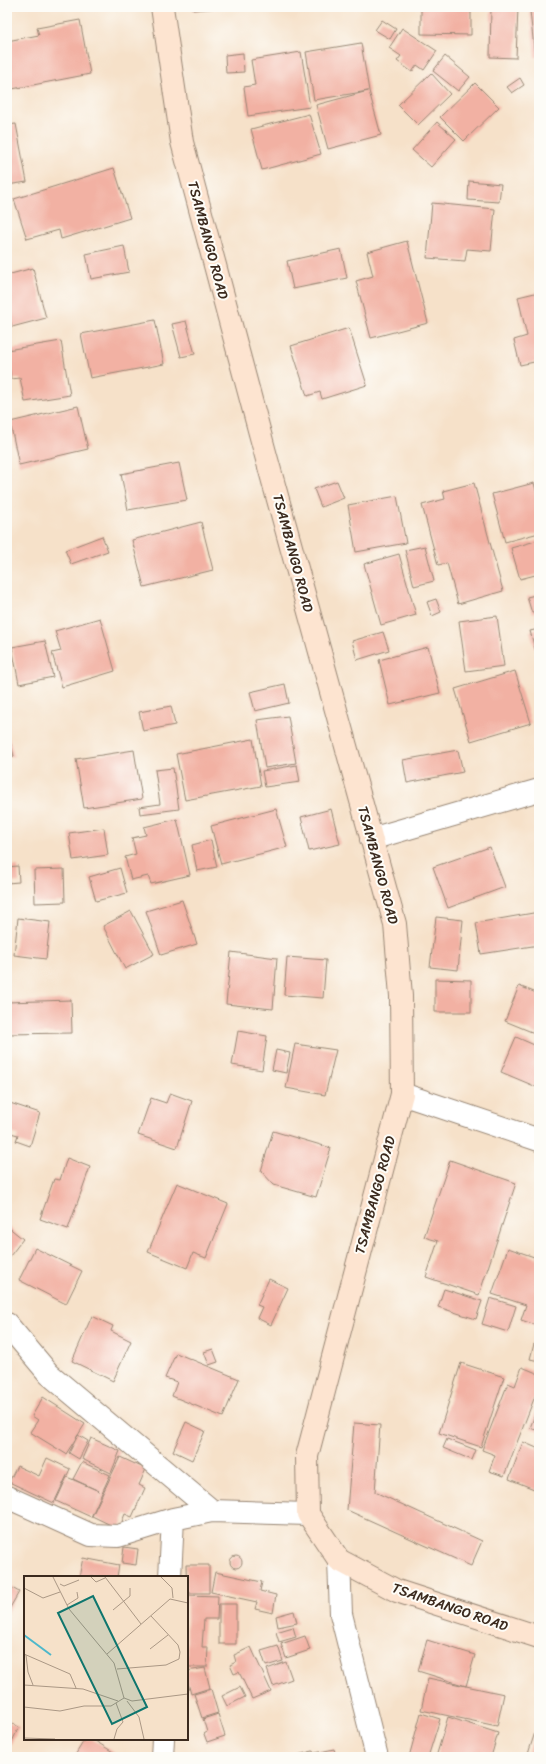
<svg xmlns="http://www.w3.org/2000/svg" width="546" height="1764" viewBox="0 0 546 1764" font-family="Sriracha,sans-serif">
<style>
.building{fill:#f2b1a3}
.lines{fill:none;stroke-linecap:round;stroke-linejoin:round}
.street-casing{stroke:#988674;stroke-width:24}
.secondary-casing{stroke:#988674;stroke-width:24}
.street{stroke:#fff;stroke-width:22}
.secondary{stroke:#fde4d0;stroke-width:22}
.labels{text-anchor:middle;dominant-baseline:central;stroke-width:4;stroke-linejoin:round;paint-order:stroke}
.street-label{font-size:14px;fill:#3b2a1e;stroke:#fdfcf7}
.inset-river{fill:none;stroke:#4eb8cb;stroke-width:2}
.inset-road{fill:none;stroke:#ab9885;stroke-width:1}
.view{fill:#0f766e;fill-opacity:0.15;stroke:#0f766e;stroke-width:2}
.inset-edge{fill:none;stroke:#3b2a1e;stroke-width:2}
</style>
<rect width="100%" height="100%" fill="#fdfcf7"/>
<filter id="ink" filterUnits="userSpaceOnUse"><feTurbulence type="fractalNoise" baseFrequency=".025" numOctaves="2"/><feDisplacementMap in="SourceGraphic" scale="8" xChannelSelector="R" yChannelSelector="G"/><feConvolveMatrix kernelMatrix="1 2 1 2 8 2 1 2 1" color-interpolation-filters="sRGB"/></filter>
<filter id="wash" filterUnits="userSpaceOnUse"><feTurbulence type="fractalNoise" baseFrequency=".012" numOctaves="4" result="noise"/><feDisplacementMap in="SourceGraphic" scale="16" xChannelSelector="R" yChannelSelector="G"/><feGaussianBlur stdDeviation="0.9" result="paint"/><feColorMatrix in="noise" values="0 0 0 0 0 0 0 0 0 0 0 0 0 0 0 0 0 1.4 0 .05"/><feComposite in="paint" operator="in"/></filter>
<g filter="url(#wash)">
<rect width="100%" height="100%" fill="#f6e1c9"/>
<g id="blocks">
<path class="building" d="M193,7h27v1l-27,2z
M421,7h50v28l-50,-1z
M491,7h27l-2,51 -26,-1z
M539,10v47h-4l-5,-46z
M80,20l10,54 -83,16v-49l32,-6 -2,-7z
M382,20l14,9 -6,10 -15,-9z
M402,28l35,23 -13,19 -7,-5 -5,7 -15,-11 4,-5 -12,-8z
M361,43l8,48 12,44 -53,14 -12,-44 52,-14 -54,9 -8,-48z
M301,52l9,55 -62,9 -4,-29 11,-2 -4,-25z
M243,53l1,19 -18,1 -1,-18z
M445,56l25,21 -12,14 -25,-20z
M431,73l19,21 -32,31 -20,-20z
M520,78l4,7 -12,8 -5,-6z
M475,83l24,24 -35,34 -24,-24z
M309,114l12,40 -59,16 -11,-41z
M437,122l19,17 -25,28 -19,-17z
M16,124l11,58 -20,3v-60z
M114,168l16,50 -69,21 -2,-9 -32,9 -13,-40z
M469,181l32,3 -2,18 -31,-2z
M432,203l63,6 -4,42 -24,-2 -2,12 -38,-3z
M407,241l21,82 -57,15 -15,-57 17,-5 -6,-24z
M124,246l5,26 -38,7 -5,-25z
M341,249l6,29 -54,11 -6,-28z
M33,268l13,50 -34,9 -5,-18v-34z
M539,292v69l-19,4 -6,-25 13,-4 -9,-39z
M155,320l9,44 -74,14 -9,-44z
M186,321l9,33 -14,3 -9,-33z
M349,328l18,57 -45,14 -2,-7 -13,4 -16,-50z
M61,341l9,54 -45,7 -5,-24 -9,1 -4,-29z
M78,406l10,43 -69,16 -9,-43z
M179,463l8,37 -59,10 -7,-36z
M337,481l7,17 -23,9 -7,-18z
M474,483l29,108 -45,13 -11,-41 -9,2 -16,-60 23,-6 -2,-8z
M534,483l5,18v32l-34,9 -13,-48z
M397,496l9,47 -50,9 -8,-47z
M201,522l12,48 -69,17 -12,-47z
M102,536l6,15 -37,13 -6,-14z
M539,540v34l-19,5 -9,-31z
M425,546l9,35 -20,5 -9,-36z
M399,554l17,61 -35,10 -17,-61z
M539,594v17l-7,2 -5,-16z
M436,599l5,13 -9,4 -5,-14z
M497,616l7,50 -38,5 -7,-50z
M100,618l15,53 -53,16 -10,-34 9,-2 -6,-20z
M539,629v34l-9,-32z
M383,632l6,18 -32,10 -5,-19z
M45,641l8,36 -34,7 -7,-37z
M428,647l12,46 -50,12 -11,-45z
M515,671l16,52 -60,18 -16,-52z
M285,684l4,19 -34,8 -5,-19z
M171,706l4,19 -32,6 -4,-19z
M288,716l8,47 -31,5 -8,-48z
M7,731l7,25 -7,2z
M253,739l8,47 -76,14 -9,-46z
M134,750l8,49 -58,9 -8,-49z
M458,750l5,22 -56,11 -4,-23z
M297,765l3,17 -35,5 -3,-16z
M173,768l6,41 -39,5 -1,-7 21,-3 -5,-34z
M276,809l11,38 -66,17 -10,-38z
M331,809l9,35 -31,7 -8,-34z
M177,819l13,56 -39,9 -3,-8 -17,4 -6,-23 11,-3 -4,-16 14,-3 -2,-8z
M104,828l4,27 -35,5 -4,-27z
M211,840l6,27 -20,4 -5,-26z
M490,847l15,40 -57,21 -15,-41z
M18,866l1,16 -12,1v-16z
M120,868l7,25 -31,8 -7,-24z
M64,869l1,33 -30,1 -1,-33z
M182,900l15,44 -36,11 -15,-44z
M131,911l23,43 -29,15 -22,-43z
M539,912v33l-58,9 -5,-31z
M436,917l27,3 -5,50 -28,-3z
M18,918l32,4 -4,37 -32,-4z
M231,952l46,6 -4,51 -47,-5z
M287,957l39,3 -3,38 -39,-3z
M435,979l36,1v32h-36z
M519,986l20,8v41l-34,-14z
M71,1000l1,33 -65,1v-32z
M238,1031l29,5 -5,34 -30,-5z
M516,1037l23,10v41l-38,-16z
M295,1044l41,6 -11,45 -39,-7z
M276,1050l14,3 -4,20 -14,-3z
M170,1093l22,8 -15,47 -39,-13 13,-37 15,5z
M7,1102l33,11 -10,33 -14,-5 2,-6 -11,-3z
M273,1131l58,17 -15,49 -42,-12 -13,-14z
M67,1158l23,9 -22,62 -28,-10 14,-40 6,1z
M450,1160l66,23 -37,112 -53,-18 12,-36 -14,-4z
M177,1183l51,21 -22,54 -13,-5 -6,15 -39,-16z
M7,1226l16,13 -16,21z
M35,1248l47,23 -16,33 -47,-24z
M508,1248l29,10 2,-7v75l-18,-6 5,-15 -34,-11z
M269,1279l19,9 -17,37 -14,-7 5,-11 -5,-2z
M444,1289l38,12 -6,18 -38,-12z
M490,1298l26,8 -8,26 -26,-8z
M92,1316l21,10 -2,5 20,10 -18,40 -41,-20z
M534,1344l5,2v15l-9,-2z
M213,1349l5,13 -9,3 -5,-13z
M176,1353l63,26 -16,38 -51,-21 5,-14 -12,-4z
M461,1363l43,14 -23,70 -42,-14z
M522,1367l17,7v12l-35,90 -15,-5 6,-16 -13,-5 26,-67 7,3z
M43,1397l42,27 -19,30 -36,-22 8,-12 -6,-4z
M539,1404v27l-9,-3z
M186,1422l19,9 -13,29 -19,-9z
M354,1423l26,2 -5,67 107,49 -11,25 -124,-56z
M78,1435l10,6 -9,18 -10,-6z
M91,1438l29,13 -9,22 -29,-14z
M447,1439l29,11 -4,10 -29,-12z
M523,1442l16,7v42l-30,-12z
M120,1457l26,12 -7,16 6,3 -13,29 -7,-3 -6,15 -27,-13z
M47,1458l23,11 -16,34 -45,-21 8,-16 22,10z
M82,1462l28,13 -19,42 -35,-16 11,-24 32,14 -26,-12z
M124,1547l14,2 -2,16 -14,-2z
M230 1562a6 6 0 1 1 12 0a6 6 0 1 1-12 0Z
M83,1558l36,7 -2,12h-38z
M186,1565h23v28h-22z
M215,1572l47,10 -2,9 16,4 -3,18 -18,-4 2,-7 -46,-10z
M7,1585l12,7 -12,21z
M187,1595l31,1 -1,23h-13l-2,28h6l-1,20h-20z
M219,1604h17v40h-17z
M294,1611l3,12 -19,4 -2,-11z
M293,1627l3,10 -17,5 -3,-10z
M305,1636l5,14 -24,8 -5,-14z
M427,1640l48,15 -9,31 -48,-15z
M278,1646l5,15 -17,5 -5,-15z
M251,1647l20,44 -19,8 -13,-27 -5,2 -4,-9 6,-3 -2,-7z
M286,1662l6,17 -19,7 -6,-17z
M205,1668l5,20 -19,6 -3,-11 -1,-12z
M428,1678l76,16 -7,32 -76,-16z
M240,1687l5,10 -18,9 -5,-10z
M211,1689l7,24 -16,5 -8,-24z
M421,1713l19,6 -12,38h-19z
M218,1714l7,22 -18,6 -3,-8 3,-2 -4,-13z
M448,1717l50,16 -7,24h-55z
M539,1720v37h-12z
M7,1721l12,6 -12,25z
M85,1739h7l29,18h-47z
M334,1749l2,8h-20l-1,-4z
M313,1751l2,6h-18v-2z
M207,1753v4h-18v-2z"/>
</g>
</g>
<g filter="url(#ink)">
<use href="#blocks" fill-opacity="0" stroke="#988674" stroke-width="1"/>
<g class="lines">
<g class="street-casing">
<path id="street" d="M371,839l168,-49
M402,1094l137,46
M7,1324l42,50 163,137
M7,1497l84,38 27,1 55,-17 39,-8 96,3
M339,1560l2,54 36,143
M170,1577l3,-58
M162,1757l1,-18"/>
</g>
<g class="secondary-casing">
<path id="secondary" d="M162,7l20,135 84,314 129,468 6,72 1,98 -95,362 1,58 31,46 58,31 142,46"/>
</g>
<use href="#street" class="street"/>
<use href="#secondary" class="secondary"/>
</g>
</g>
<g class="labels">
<g class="street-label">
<text transform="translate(208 240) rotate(75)">TSAMBANGO ROAD</text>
<text transform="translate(293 553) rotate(75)">TSAMBANGO ROAD</text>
<text transform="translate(378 865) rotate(75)">TSAMBANGO ROAD</text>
<text transform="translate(375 1195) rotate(-75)">TSAMBANGO ROAD</text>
<text transform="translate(450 1607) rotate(19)">TSAMBANGO ROAD</text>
</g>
</g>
<g transform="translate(24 1576)">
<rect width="164" height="164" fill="#f6e1c9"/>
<path class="inset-river" d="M0,59l27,20"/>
<path class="inset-road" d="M29,1l16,32 45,54 10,35 8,3 56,-7M67,1l5,5 9,-4M81,1l36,47M137,1l11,11 1,10M36,8l4,2 15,-6M0,12l19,10 17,-6M43,29l11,-7 -1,-6M89,34l17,-14v-8M126,73l18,-14M0,78l46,20 6,14M83,78l63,-55 18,4M2,79l2,17 5,13M93,93l49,-4 13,-6 1,-7 -2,-7 -27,-29M0,109l59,4 35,12M103,125l12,16 5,22M0,131l36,4 24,-5h27l13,-8M0,162l31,1M90,163l3,-10 6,-7 -7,-19"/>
<path class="view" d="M69,20l54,111 -35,17 -54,-111z"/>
<rect width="164" height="164" class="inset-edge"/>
</g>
<rect width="546" height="1764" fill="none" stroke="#fdfcf7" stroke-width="24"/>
</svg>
